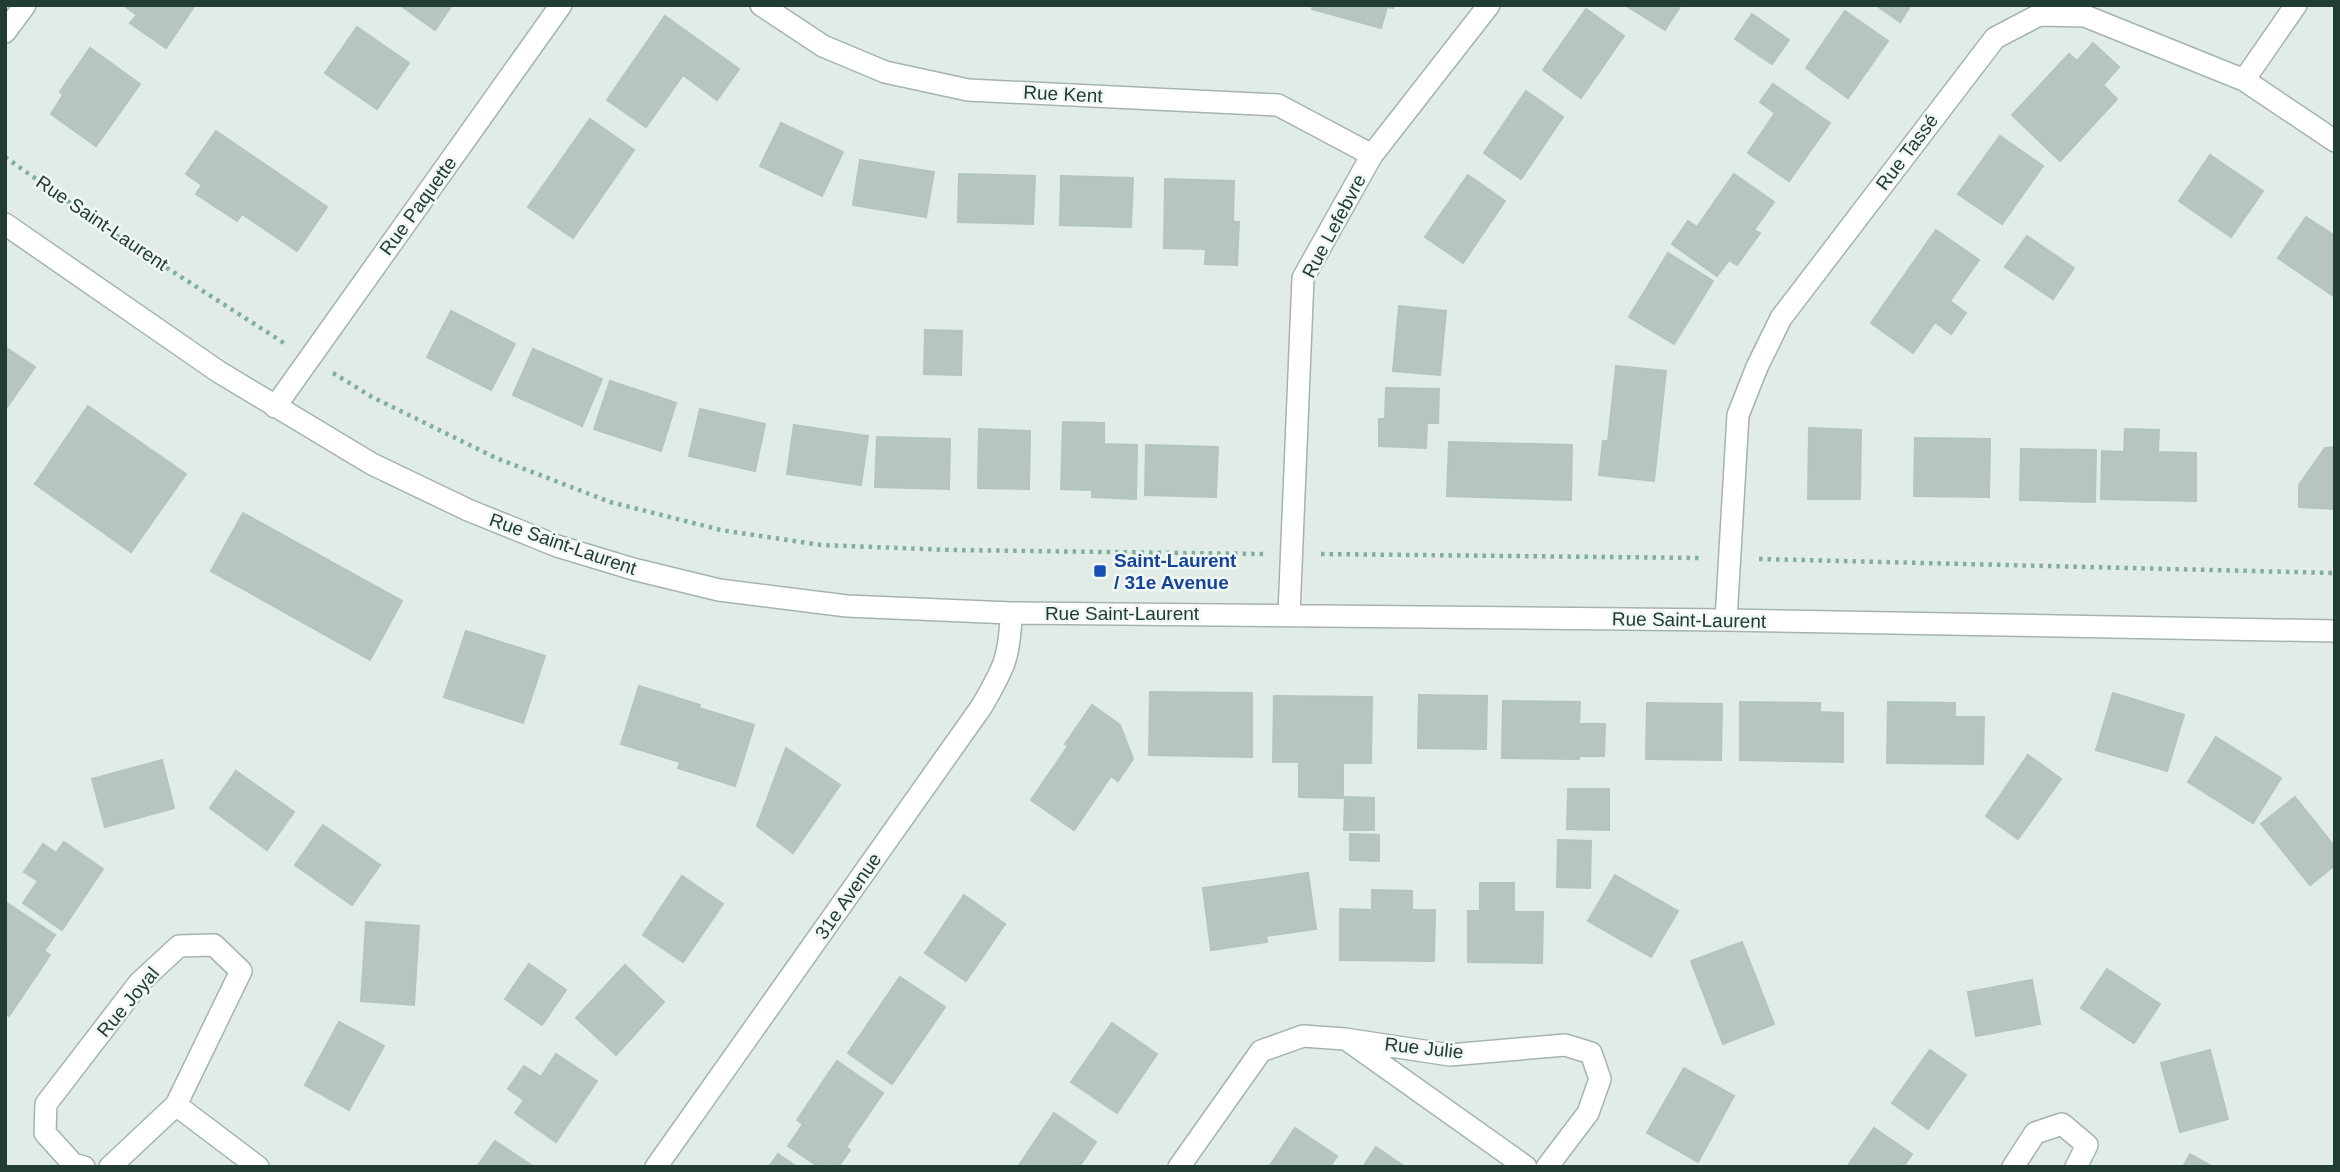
<svg xmlns="http://www.w3.org/2000/svg" width="2340" height="1172" viewBox="0 0 2340 1172" font-family="Helvetica,sans-serif">
<style>
.building{fill:#b6c6be;stroke:#b3c5bc;stroke-width:2}
.lines{fill:none;stroke-linecap:round;stroke-linejoin:round}
.minor-casing{stroke:#a4b4ac;stroke-width:24}
.path{stroke:#81af9c;stroke-width:4.5;stroke-dasharray:3.5 5;stroke-linecap:butt}
.minor{stroke:#fff;stroke-width:21}
.transit-dot{fill:#1a4fb4;stroke:#f1f8f4;stroke-width:2.5}
.labels{text-anchor:middle;dominant-baseline:central;stroke-width:5;stroke-linejoin:round;paint-order:stroke}
.street-label{font-size:19px;fill:#213c32;stroke:#f1f8f4}
.transit-label{font-size:19px;font-weight:bold;fill:#164399;stroke:#f1f8f4;text-anchor:start}
</style>
<rect width="100%" height="100%" fill="#e1ece6"/>
<path class="building" d="M123,5h72l-29,43 -36,-25 7,-8z
M400,5h52l-17,25z
M1313,5h81l-1,3 -6,-1 -6,21 -69,-19z
M1625,5h56l-16,25z
M1876,5h35l-11,17z
M1586,9l38,27 -43,62 -38,-28z
M1845,11l43,30 -40,57 -42,-30z
M1752,14l37,26 -17,24 -37,-25z
M665,16l74,53 -22,31 -34,-25 -37,52 -39,-27z
M357,27l52,36 -32,46 -52,-36z
M2093,43l26,24 -16,18 14,14 -57,62 -48,-46 57,-61 8,7z
M90,48l50,36 -44,62 -45,-32 12,-19 -3,-3z
M1773,84l57,39 -41,58 -41,-28 27,-40 -15,-11z
M1526,91l37,26 -42,62 -37,-26z
M590,119l44,31 -61,88 -45,-31z
M781,123l62,29 -21,44 -62,-30z
M216,131l111,76 -30,44 -55,-37 -5,7 -41,-27 6,-9 -16,-11z
M2000,136l43,30 -41,58 -44,-30z
M2210,155l53,36 -32,46 -52,-36z
M860,160l74,12 -8,45 -73,-12z
M959,174l76,2 -2,48 -75,-2z
M1734,174l40,28 -20,28 6,3 -23,32 -8,-5 -12,16 -45,-32 16,-23 9,6z
M1468,175l37,26 -42,62 -38,-26z
M1061,176l72,2 -2,49 -71,-2z
M1165,179l69,2 -1,41h6l-2,43 -32,-1 1,-15 -42,-1z
M2306,217l29,19v61l-57,-39z
M1936,230l43,30 -29,41 16,12 -15,21 -16,-12 -22,31 -42,-30z
M2027,236l47,32 -21,31 -48,-32z
M1668,253l45,28 -39,63 -45,-27z
M1399,306l47,5 -6,64 -47,-4z
M451,311l64,33 -24,46 -64,-33z
M925,330l37,1 -1,44 -37,-1z
M5,347l30,20 -30,43z
M533,349l69,30 -20,47 -69,-31z
M1616,366l50,5 -12,110 -55,-6 4,-34h5z
M610,381l66,22 -15,48 -67,-22z
M1386,388l53,1 -1,34h-11l-1,25 -47,-2v-27h6z
M88,406l98,68 -55,78 -96,-68z
M700,409l65,15 -10,47 -66,-15z
M1063,422l41,1v21l33,1 -1,54 -44,-2v-7l-31,-1z
M794,425l74,11 -7,49 -74,-11z
M1809,428l52,2 -1,69h-52z
M979,429l51,2 -1,58 -51,-1z
M2125,429l34,1 -1,22 38,1v48l-95,-2 1,-48 22,1z
M877,437l73,2 -1,50 -74,-2z
M1915,438l75,1 -1,58 -75,-1z
M1449,442l123,3 -1,55 -124,-4z
M1146,445l72,2 -2,50 -71,-2z
M2335,447v62l-36,-2v-22l26,-37z
M2021,449l75,1 -1,52 -75,-2z
M243,513l159,88 -32,59 -159,-89z
M466,631l79,25 -22,67 -79,-26z
M639,686l61,19 -1,3 55,17 -19,61 -57,-18 2,-6 -59,-18z
M1150,692l102,1v64l-103,-2z
M2113,693l71,22 -17,56 -71,-21z
M1419,695l68,1 -1,53 -68,-1z
M1274,696l98,1 -1,66h-28v35l-44,-1v-35h-26z
M1503,701l77,1 -1,22h26l-1,32h-25v3l-77,-1z
M1740,702l80,1v9l23,1v49l-103,-2z
M1888,702l67,1v14h29l-1,47 -96,-1z
M1647,703l75,1 -1,56 -75,-1z
M1092,705l28,20 13,34 -15,22 -7,-5 -37,54 -43,-30 37,-54 -3,-2z
M2216,737l65,41 -28,45 -65,-41z
M786,748l54,37 -47,68 -36,-27z
M2028,755l33,24 -43,60 -32,-23z
M162,760l12,48 -69,19 -13,-48z
M236,771l58,41 -27,38 -57,-42z
M1568,789h41v41l-42,-1z
M1345,797l29,1v32h-30z
M2295,797l40,50v18l-25,20 -49,-61z
M323,825l57,40 -28,40 -57,-40z
M1350,834l29,1v26l-29,-1z
M1558,840l33,1 -1,47 -33,-1z
M64,842l39,27 -41,61 -39,-27 15,-22 -14,-9 19,-28 13,9z
M1308,873l8,56 -50,7 1,6 -56,8 -8,-62z
M1615,875l63,36 -27,46 -63,-36z
M682,876l41,28 -40,58 -40,-27z
M1480,883h34v29h29l-1,51 -74,-1v-51h12z
M1372,890l40,1v19h23l-1,51 -94,-1v-51l32,1z
M964,895l41,29 -39,57 -41,-28z
M7,903l48,32 -11,16 6,4 -41,61 -4,-2z
M366,922l53,4 -5,79 -53,-4z
M1742,942l32,82 -51,20 -32,-83z
M529,964l37,26 -24,35 -37,-26z
M625,965l39,37 -48,53 -40,-37z
M2107,969l53,35 -26,39 -53,-35z
M900,977l45,30 -53,77 -44,-31z
M2032,980l8,44 -64,12 -8,-44z
M339,1022l45,24 -35,64 -44,-25z
M1112,1023l45,31 -40,59 -46,-31z
M1930,1050l36,25 -38,54 -36,-26z
M2210,1050l18,69 -48,13 -19,-69z
M556,1054l41,27 -41,61 -41,-29 9,-13 -16,-11 16,-23 17,11z
M837,1061l46,32 -37,54 4,3 -12,17h-19l-31,-21 15,-22 -6,-4z
M1684,1068l50,28 -36,66 -51,-29z
M1054,1113l42,29 -17,25h-61z
M1295,1128l42,28 -7,11h-61z
M1874,1128l38,26 -9,13h-56z
M495,1141l39,26h-57z
M1376,1147l29,20h-42z
M778,1154l19,13h-28z
M2190,1154l23,13h-30z"/>
<g class="lines">
<g class="minor-casing">
<path id="minor" d="M761,5l62,41 62,26 83,18 310,15 94,50
M5,32l20,-27
M2244,80l52,-75
M5,224l214,148 153,92 96,46 89,36 76,23 86,21 128,16 164,7 715,7 609,11
M275,407l286,-402
M1289,614l14,-336 69,-123 117,-150
M1726,620l12,-205 19,-48 24,-49 214,-280 44,-23 46,1 159,64 91,61
M1350,1042l176,125
M176,1105l82,62
M84,1167l-11,-3 -28,-31 1,-29 93,-121 40,-37 35,-1 27,26 -65,134 -66,62
M656,1167l326,-461c22,-38 28,-49 29,-93
M1179,1167l82,-116 42,-15 42,3 105,16 115,-10 26,8 9,26 -12,34 -41,54
M2013,1167l22,-34 27,-9 25,21 -11,22"/>
</g>
<path class="path" d="M5,157l109,77 170,109
M333,373l39,24 124,61 114,44 111,28 100,15 130,5 313,4
M1321,554l380,4
M1759,559l576,14"/>
<use href="#minor" class="minor"/>
</g>
<rect class="transit-dot" x="1093" y="564" width="14" height="14" rx="3.5"/>
<g class="labels">
<g class="street-label">
<text transform="translate(1063 94) rotate(3)">Rue Kent</text>
<text transform="translate(1907 152) rotate(-53)">Rue Tassé</text>
<text transform="translate(418 206) rotate(-54)">Rue Paquette</text>
<text transform="translate(102 223) rotate(34)">Rue Saint-Laurent</text>
<text transform="translate(1334 226) rotate(-62)">Rue Lefebvre</text>
<text transform="translate(563 544) rotate(19)">Rue Saint-Laurent</text>
<text x="1122" y="613">Rue Saint-Laurent</text>
<text transform="translate(1689 620) rotate(1)">Rue Saint-Laurent</text>
<text transform="translate(848 896) rotate(-55)">31e Avenue</text>
<text transform="translate(128 1002) rotate(-50)">Rue Joyal</text>
<text transform="translate(1424 1048) rotate(6)">Rue Julie</text>
</g>
<g class="transit-label">
<text x="1114" y="560">Saint-Laurent<tspan x="1114" dy="22">/ 31e Avenue</tspan></text>
</g>
</g>
<rect width="2340" height="1172" fill="none" stroke="#213c32" stroke-width="14"/>
</svg>
